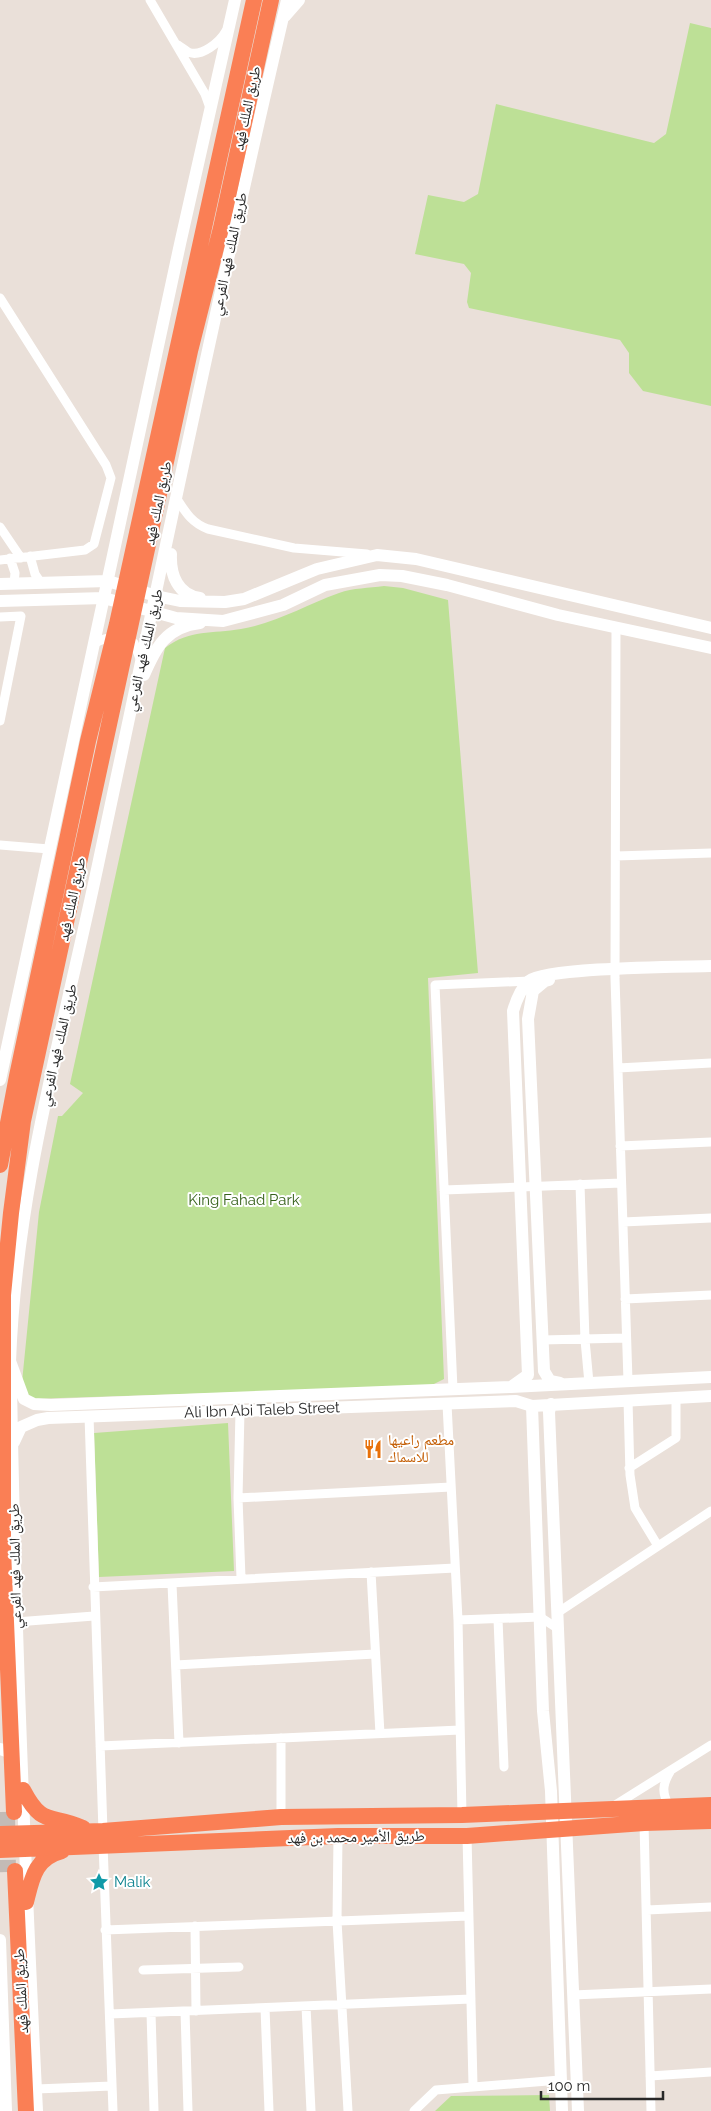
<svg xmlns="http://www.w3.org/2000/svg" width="711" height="2111" viewBox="0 0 711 2111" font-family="Raleway,'Noto Naskh Arabic',sans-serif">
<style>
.green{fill:#bde096}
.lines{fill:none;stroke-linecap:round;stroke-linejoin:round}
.highway-tunnel{stroke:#c3bbb6;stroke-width:16;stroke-dasharray:16 8;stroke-linecap:butt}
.street{stroke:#fff;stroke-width:9}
.secondary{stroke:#fff;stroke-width:12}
.highway{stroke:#fa7f55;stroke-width:16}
.labels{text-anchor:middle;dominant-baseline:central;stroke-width:4;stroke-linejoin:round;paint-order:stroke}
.street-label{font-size:15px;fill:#282828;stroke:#fff}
.park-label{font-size:15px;fill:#36611b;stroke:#fff}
.food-label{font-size:15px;fill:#c56008;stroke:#fff;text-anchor:start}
.culture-label{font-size:15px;fill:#0d838f;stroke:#fff;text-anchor:start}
</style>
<rect width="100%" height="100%" fill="#eae0d9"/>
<path class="green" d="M690,23l21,5v378l-68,-15 -14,-18v-20l-9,-13 -151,-32 -2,-6 4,-29 -7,-9 -49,-10 13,-59 36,7 14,-8 18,-90 158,39 12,-9z
M384,586l19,2 45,12 30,373 -50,5 16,401 -14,7 -401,13 -7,-17 17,-170 19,-96h4l21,-23 -13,-9 95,-436c25,-19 47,-14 76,-19 35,-6 65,-24 98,-36 14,-5 30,-5 45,-7z
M228,1423l6,148 -135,6 -5,-144z
M549,2095l1,16h-115l16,-15z"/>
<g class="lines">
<path class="highway-tunnel" d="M7,1812l1,60"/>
<path class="street" d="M150,0l55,94 5,14
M178,45c3,2 7,5 10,7 13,6 32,-10 38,-21
M0,298l106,167 5,13 -17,66 -9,6 -85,10
M177,499c9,14 15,24 31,30l86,19 73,6
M0,527l21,31
M30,556l5,18 6,9
M10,558l5,15 -1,11
M0,617l21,-1 -21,105
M616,628l-1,350 13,403
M95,643c14,-8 24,-6 39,0l7,18
M0,845l49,4
M616,856l95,-3
M618,1068l93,-5
M620,1146l91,-4
M580,1184l5,156 4,43
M444,1190l177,-7
M623,1222l88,-4
M625,1299l86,-4
M542,1340l84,-2
M453,1389l-18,-404 95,-4
M628,1400l2,75 5,33 23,38
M447,1404l11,216 4,195
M240,1411l-2,87 3,80
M89,1416l14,415
M629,1468l47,-30v-41
M238,1498l213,-11
M371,1572l9,162
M172,1584l7,159
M93,1587l362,-19
M557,1613l154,-102
M498,1619l6,148
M458,1620l82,-3 17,11
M16,1622l78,-6
M176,1665l199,-11
M100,1746l360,-16
M669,1806c-7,-13 -7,-21 1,-34
M612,1807l99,-62
M281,1817v-79
M644,1823l7,288
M338,1836l-1,85 11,190
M467,1836l6,249
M103,1844l10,267
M647,1910l64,-3
M195,1926l1,85
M105,1930l363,-14
M143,1970l96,-3
M573,1995l138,-6
M306,2006l5,105
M265,2008l4,103
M185,2011l3,100
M151,2013l3,98
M110,2014l361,-15
M650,2076l61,-4
M36,2089l76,-3
M414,2111l22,-21 124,-10"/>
<path class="secondary" d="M285,16l14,-16
M171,554c-1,21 7,41 29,44
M0,584l108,-3 48,15 24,5 45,1 19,-3 73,-30 60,-14 39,4 295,69
M0,601l104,-3 72,20 47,3 60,-16 42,-20 55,-10 22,1 45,9 111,30 153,33
M144,675c12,-28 22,-48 56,-52
M549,980l-4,1 -12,10 -5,28 16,352 6,10 10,2
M0,1080l180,-836 55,-244
M10,1361l14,38 10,5 17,1 460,-18 200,-10
M10,1362c6,-172 54,-335 89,-502 61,-287 121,-574 188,-860
M11,1384c4,243 14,485 26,727
M511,1387l17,-12 -15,-364c3,-10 7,-22 16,-30 18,-14 151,-14 182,-15
M551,1404l-2,8 29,699
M532,1406l11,305 8,80 11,320
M14,1442l7,-15 16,-7 11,-2 468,-17 16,5 179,-10
M0,1749l9,3 7,-7
M0,1940l6,171"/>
<path class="highway" d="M0,1165l17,-89 71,-335 29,-117 137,-624
M23,1790c20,38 27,23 60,38
M14,1812l-11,-262v-255l8,-82 12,-92 167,-770 31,-123 50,-228
M0,1834l103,-3 178,-14 181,-2 249,-10
M0,1850l338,-14h129l177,-13 67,-2
M15,1871l11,240
M26,1902c6,-24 9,-44 36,-51"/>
</g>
<defs>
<g id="restaurant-bare" transform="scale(1.5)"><path d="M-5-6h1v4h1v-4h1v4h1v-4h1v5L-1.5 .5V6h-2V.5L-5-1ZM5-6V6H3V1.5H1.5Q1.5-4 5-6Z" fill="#e8710a" stroke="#fff" stroke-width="2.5" paint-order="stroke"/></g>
<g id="sight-bare" transform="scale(1.5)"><path d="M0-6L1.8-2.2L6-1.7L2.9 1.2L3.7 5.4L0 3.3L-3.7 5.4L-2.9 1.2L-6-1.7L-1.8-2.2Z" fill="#0f9aa8" stroke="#fff" stroke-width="2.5" paint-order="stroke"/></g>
</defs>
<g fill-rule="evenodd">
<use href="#restaurant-bare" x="373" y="1449"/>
<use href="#sight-bare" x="99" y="1882"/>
</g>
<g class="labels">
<g class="street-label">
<text transform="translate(247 108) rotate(-78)">طريق الملك فهد</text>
<text transform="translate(229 254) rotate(-78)">طريق الملك فهد الفرعي</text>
<text transform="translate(158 503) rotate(-78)">طريق الملك فهد</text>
<text transform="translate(144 650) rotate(-77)">طريق الملك فهد الفرعي</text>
<text transform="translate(72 899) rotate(-78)">طريق الملك فهد</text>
<text transform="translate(58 1045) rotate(-77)">طريق الملك فهد الفرعي</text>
<text transform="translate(262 1410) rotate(-2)">Ali Ibn Abi Taleb Street</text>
<text transform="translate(15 1566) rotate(-91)">طريق الملك فهد الفرعي</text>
<text transform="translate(356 1837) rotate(-1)">طريق الأمير محمد بن فهد</text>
<text transform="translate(21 1991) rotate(-93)">طريق الملك فهد</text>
</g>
<g class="park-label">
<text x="244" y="1200">King Fahad Park</text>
</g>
<g class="food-label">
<text x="388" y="1440">مطعم راعيها<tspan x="388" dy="17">للاسماك</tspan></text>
</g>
<g class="culture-label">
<text x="114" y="1882">Malik</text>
</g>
</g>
<path d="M541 2091v8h122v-8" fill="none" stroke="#282828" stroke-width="2.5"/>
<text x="548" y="2091" font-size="15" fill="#282828" stroke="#ffffff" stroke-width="4" paint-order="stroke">100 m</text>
</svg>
